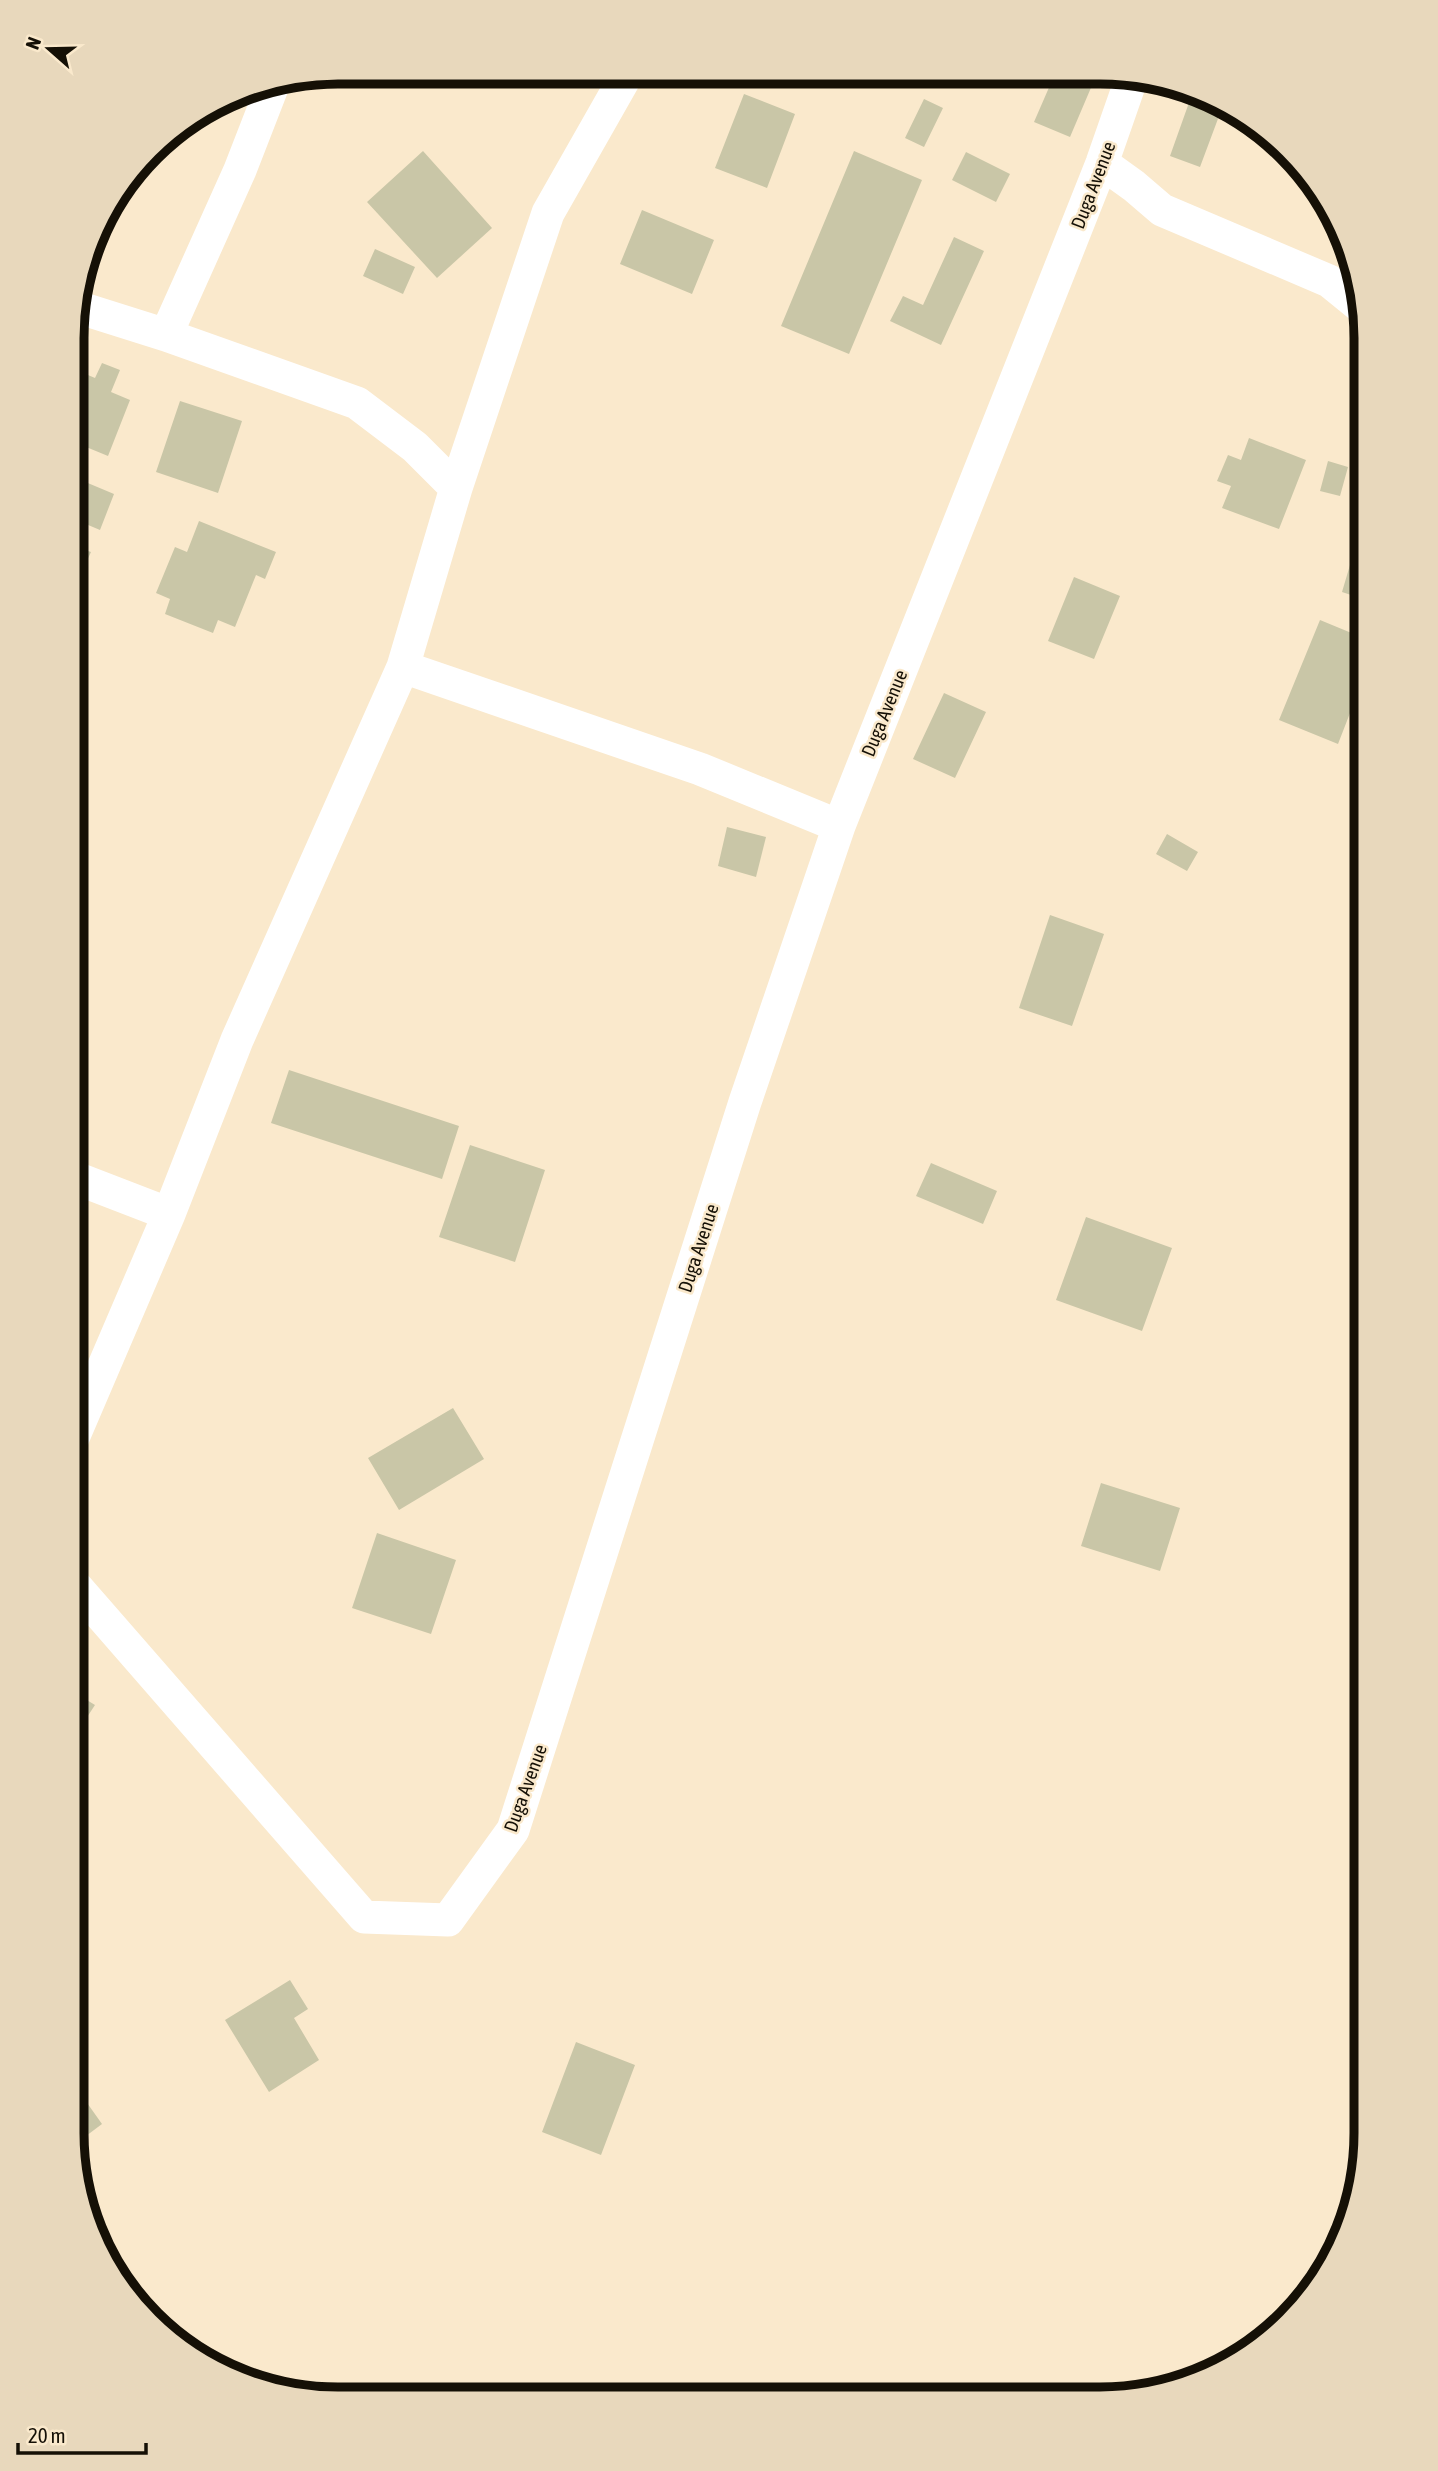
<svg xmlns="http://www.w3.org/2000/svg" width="1438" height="2471" viewBox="0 0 1438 2471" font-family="'Asap Condensed',sans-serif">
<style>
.building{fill:#c9c6a7}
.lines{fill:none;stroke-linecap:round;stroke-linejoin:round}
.minor{stroke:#fff;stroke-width:33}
.labels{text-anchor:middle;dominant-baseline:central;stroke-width:5;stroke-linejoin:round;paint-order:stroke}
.street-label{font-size:19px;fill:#151006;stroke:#fae9cc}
.rim{fill:none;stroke:#151006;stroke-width:9}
</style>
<rect width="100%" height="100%" fill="#fae9cc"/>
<path class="building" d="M1054,76h23l16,7 -23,54 -36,-15z
M744,94l51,20 -28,74 -52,-20z
M1191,97l31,11 -22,59 -30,-11z
M924,99l19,9 -19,39 -19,-9z
M423,151l69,77 -55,50 -70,-76z
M854,151l68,29 -73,174 -68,-28z
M966,152l44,22 -14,28 -44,-22z
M642,210l72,30 -22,54 -72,-30z
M1333,214l12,24 -19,-7z
M954,237l30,14 -43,94 -51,-24 13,-25 20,9z
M375,249l40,18 -12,27 -40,-18z
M74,352l7,3 -5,15 19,8 7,-15 18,7 -9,22 19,8 -22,56 -34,-14z
M180,401l62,20 -24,72 -62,-21z
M1249,438l57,22 -27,69 -57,-21 9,-22 -14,-5 11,-26 13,5z
M1328,461l20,6 -8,29 -20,-5z
M83,481l31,13 -14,36 -26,-11v-15z
M199,521l77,31 -11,27 -9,-4 -21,52 -17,-7 -5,13 -48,-19 5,-15 -14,-6 19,-46 12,5z
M74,546l17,6 -7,15 -10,-4z
M1350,565l16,5v30l-24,-8z
M1074,577l46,19 -26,63 -46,-18z
M1320,620l46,19v60l-9,-4 -19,49 -59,-24z
M944,693l42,19 -31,66 -42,-19z
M727,827l39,10 -10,40 -38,-11z
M1167,834l31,18 -11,19 -31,-17z
M1050,915l54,19 -32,92 -53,-18z
M289,1070l170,56 -17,53 -171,-56z
M470,1145l75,25 -30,92 -76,-25z
M931,1163l66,28 -14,33 -67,-28z
M1086,1217l86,31 -30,83 -86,-31z
M453,1408l31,51 -85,51 -31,-52z
M1101,1483l79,25 -20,63 -79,-25z
M377,1533l79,27 -25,74 -79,-26z
M72,1691l23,14 -23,35z
M290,1980l18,29 -14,9 25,42 -50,32 -44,-72z
M576,2042l59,23 -34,90 -59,-23z
M85,2100l17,24 -28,21 -2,-35z"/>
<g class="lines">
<path class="minor" d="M1102,163l32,23 28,24 167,71 32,26
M74,306l92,29 191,68 58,44 41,41
M166,335l74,-165 33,-85
M403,667l297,102 139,57
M73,1177l96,37
M73,1438l96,-224 68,-174 166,-373 53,-179 92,-275 79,-139
M72,1582l292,335 84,3 65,-90 232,-728 94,-276 263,-663 30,-86"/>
</g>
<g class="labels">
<g class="street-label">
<text transform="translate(1093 185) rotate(-69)">Duga Avenue</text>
<text transform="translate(884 713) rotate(-68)">Duga Avenue</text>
<text transform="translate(698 1248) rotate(-72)">Duga Avenue</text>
<text transform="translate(525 1788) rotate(-70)">Duga Avenue</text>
</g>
</g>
<path d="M0 0H1438V2471H0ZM338 84H1100A254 254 0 0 1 1354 338V2133A254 254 0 0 1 1100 2387H338A254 254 0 0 1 84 2133V338A254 254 0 0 1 338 84Z" fill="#e8d8bc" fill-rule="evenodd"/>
<path class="rim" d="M338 84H1100A254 254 0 0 1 1354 338V2133A254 254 0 0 1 1100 2387H338A254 254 0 0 1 84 2133V338A254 254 0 0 1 338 84Z"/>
<g transform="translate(49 49) rotate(290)" stroke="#fae9cc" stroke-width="5" paint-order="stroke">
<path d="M0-5L12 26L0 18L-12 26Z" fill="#151006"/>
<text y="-10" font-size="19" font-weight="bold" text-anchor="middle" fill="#151006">N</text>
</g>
<path d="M18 2443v10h128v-10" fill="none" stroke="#151006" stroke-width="3.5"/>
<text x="28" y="2443" font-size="21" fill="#151006" stroke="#fae9cc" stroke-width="5" paint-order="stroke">20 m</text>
</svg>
